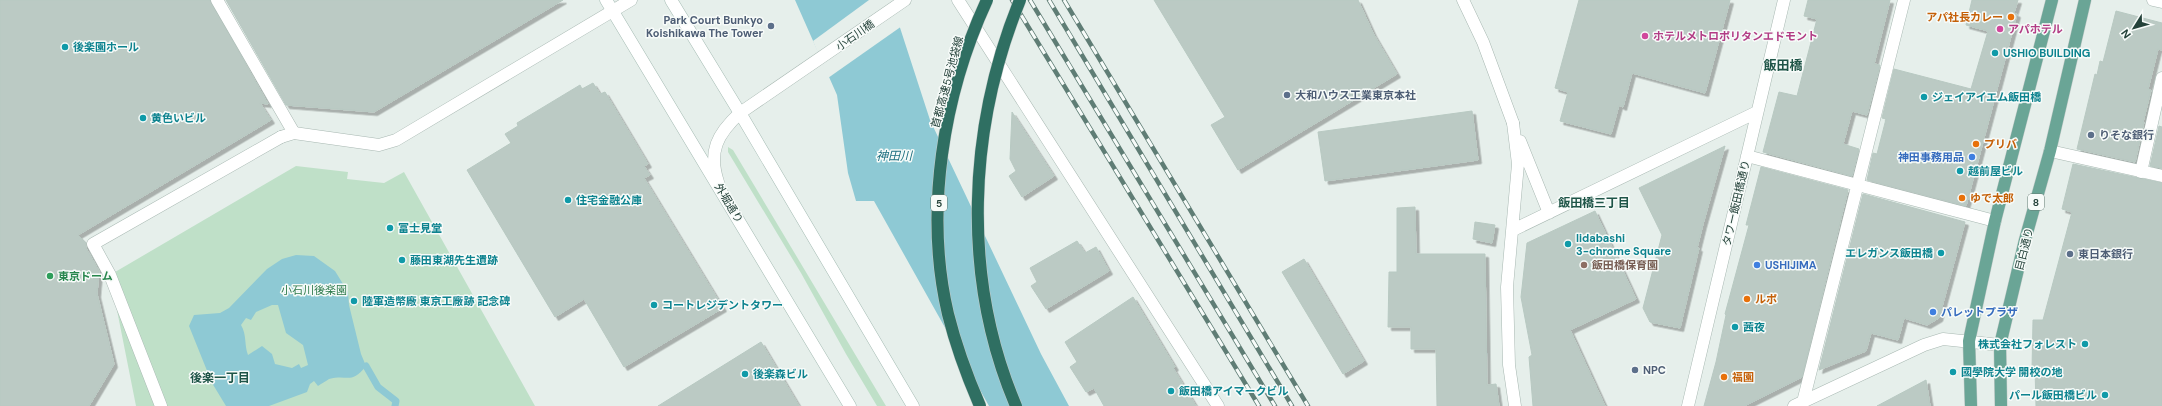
<svg xmlns="http://www.w3.org/2000/svg" width="2162" height="406" viewBox="0 0 2162 406" font-family="'DM Sans','Noto Sans JP',sans-serif">
<style>
.green{fill:#bfe0c8}
.water{fill:#8ec9d4;fill-rule:evenodd}
.pier{fill:#e6efeb}
.lines{fill:none;stroke-linecap:round;stroke-linejoin:round}
.stream{stroke:#8ec9d4;stroke-width:7}
.building{fill:#bbcac4;stroke:#b8c9c2;filter:url(#shadow)}
.service-casing{stroke:#a8b8b2;stroke-width:13}
.minor-casing{stroke:#a8b8b2;stroke-width:13}
.tertiary-casing{stroke:#a8b8b2;stroke-width:13}
.secondary-casing{stroke:#a4bbb3;stroke-width:13}
.primary-casing{stroke:#c2cac8;stroke-width:13}
.service{stroke:#fff;stroke-width:12}
.minor{stroke:#fff;stroke-width:12}
.tertiary{stroke:#fff;stroke-width:12}
.secondary{stroke:#fff;stroke-width:12}
.primary{stroke:#6aa596;stroke-width:12}
.rail-casing{stroke:#5f7d75;stroke-width:4.5}
.rail{stroke:#f7fbf9;stroke-width:3;stroke-dasharray:9;stroke-linecap:butt}
.motorway-bridge-casing{stroke:#c2cac8;stroke-width:13;stroke-linecap:butt}
.motorway-bridge{stroke:#2f6f62;stroke-width:12}
.food-dot{fill:#e8710a;stroke:#f7fbf9;stroke-width:1.5}
.service-dot{fill:#5c6f8a;stroke:#f7fbf9;stroke-width:1.5}
.hotel-dot{fill:#d1479c;stroke:#f7fbf9;stroke-width:1.5}
.culture-dot{fill:#0f9aa8;stroke:#f7fbf9;stroke-width:1.5}
.shop-dot{fill:#3f7fe0;stroke:#f7fbf9;stroke-width:1.5}
.education-dot{fill:#8d6e63;stroke:#f7fbf9;stroke-width:1.5}
.leisure-dot{fill:#2e9e5b;stroke:#f7fbf9;stroke-width:1.5}
.labels{text-anchor:middle;dominant-baseline:central;stroke-width:3;stroke-linejoin:round;paint-order:stroke}
.shield{fill:#f7fbf9;stroke:#637a73;stroke-width:1}
.shield-label{font-size:10px;font-weight:bold;fill:#24423a}
.food-label{font-size:11px;font-weight:bold;fill:#c56008;stroke:#f7fbf9;text-anchor:start}
.service-label{font-size:11px;font-weight:bold;fill:#4e5e75;stroke:#f7fbf9;text-anchor:start}
.hotel-label{font-size:11px;font-weight:bold;fill:#b23c85;stroke:#f7fbf9;text-anchor:start}
.street-label{font-size:11px;fill:#24423a;stroke:#f7fbf9}
.culture-label{font-size:11px;font-weight:bold;fill:#0d838f;stroke:#f7fbf9;text-anchor:start}
.shop-label{font-size:11px;font-weight:bold;fill:#366cbe;stroke:#f7fbf9;text-anchor:start}
.education-label{font-size:11px;font-weight:bold;fill:#785e54;stroke:#f7fbf9;text-anchor:start}
.leisure-label{font-size:11px;font-weight:bold;fill:#27864d;stroke:#f7fbf9;text-anchor:start}
.park-label{font-size:11px;fill:#2d7a4b;stroke:#f7fbf9}
.water-label{font-size:12px;font-style:italic;fill:#1c6f80;stroke:#f7fbf9}
.neighbourhood-label{font-size:12px;font-weight:bold;fill:#1f5548;stroke:#f7fbf9}
.quarter-label{font-size:13px;font-weight:bold;fill:#1f5548;stroke:#f7fbf9}
</style>
<defs>
<filter id="shadow"><feDropShadow dx="3.5" dy="3.5" stdDeviation="0" flood-color="#0004"/></filter>
</defs>
<rect width="100%" height="100%" fill="#e6efeb"/>
<path class="green" d="M728,147l5,3 153,256h-9l-31,-52 -45,-81 -73,-121z
M296,166l52,6 -1,7 37,4 20,-11 131,234h-399l-26,-131z"/>
<path class="water" d="M795,0h96l39,120 111,234 28,52h-80l-115,-205h-18l-8,-28 -11,-78z
M296,255l18,1 21,15 13,21 1,13 12,49 5,12c-15,19 -18,8 -37,13 -3,2 -8,5 -11,7l-4,-5 -4,3 -3,8 -38,14h-43l-14,-23 -23,-57 5,-11 26,-2 9,-5 38,-39 15,-10zM272,305h6l8,28 17,12 5,20 -7,3 -2,-4 -7,4 -17,-4 -3,-10 -10,-8 -14,9c-4,-10 -1,-20 -7,-30l5,-7 5,2 5,-8z"/>
<path class="pier" d="M869,0h24l9,26 -74,52 -15,-37z"/>
<g class="lines">
<path class="stream" d="M366,366l12,21 18,14 -1,5"/>
</g>
<path class="building" d="M0,0h210l58,104 -8,-1 11,17 -193,115 8,8v5l13,23 -2,23 17,70 -25,42h-89z
M226,0h337l-189,112 -88,-7z
M1154,0h204l15,33 24,41 -159,96 -27,-45 14,-8z
M1579,0h151l-25,93 -73,-20 -9,34 -4,-2 -8,29 -51,-13 8,-29 -13,-4z
M1808,0h82l-16,64 6,1 -13,50 -15,-4 -9,33 16,5 -7,27 -89,-24 16,-60 18,4 20,-77 -13,-3z
M1972,0h46l-4,13 3,1 -51,192 -99,-26 6,-27 4,1 9,-35 -4,-1 12,-49 77,20 17,-58 -22,-6z
M2116,11l46,12v27l-4,-1 -10,40 3,1 -8,32h1l-9,40 -58,-13 18,-75 2,1 3,-14 3,1z
M593,83l7,11 5,-2 43,72 -4,2 6,9 -6,3 79,130 -99,59 -40,-68 -29,18 -88,-147 44,-27 -6,-9 13,-8 -1,-3 63,-38 2,4z
M1472,111l6,49 -153,21 -7,-49z
M1012,112l42,64 -32,21 -13,-21 7,-5 -6,-12z
M2159,126l3,1v41l-12,-2z
M1725,146l-22,78 -6,24h2l-19,80 -30,-6 -7,-14 19,-73 -23,-47z
M2073,164l89,19v223h-126l-1,-37h-3l1,-49h10l29,-108 -10,-3z
M1761,167l87,23 -46,187 -58,29h-40l12,-44 10,-47 -1,-1 24,-89h-3z
M1863,194l102,28 -26,96 -12,7 -23,-7 -6,22 -27,-7 -5,18 -47,19z
M1415,207l1,47h69l2,131 9,-1 3,22h-62l-1,-57h-25v-22h-23l1,-55h8v-64z
M1595,211l41,88 -66,31 35,76h-72l-4,-49 3,-2 -11,-58 6,-54z
M1475,222l20,3 -3,18 -19,-4z
M1077,241l8,12 11,-6 13,24 -63,38 -15,-23 6,-4 -7,-14z
M1304,259l60,102 -21,13 -61,-102z
M1133,297l42,70 -2,1 23,38h-92l-10,-18 -8,4 -16,-25 7,-5 -12,-20z
M761,342l38,64h-141z
M1926,380l4,26h-53z"/>
<g class="lines">
<g class="service-casing">
<path id="service" d="M217,0l77,133
M2141,172l21,-94
M161,406l-51,-131 -17,-31 188,-107"/>
</g>
<g class="minor-casing">
<path id="minor" d="M2153,0l9,2
M1513,123l5,41 -11,123 2,78 6,41
M281,137l13,-4 85,12 17,-5 235,-140
M1520,141l29,72
M2050,151l112,25
M1747,156l248,65
M1513,230l244,-118
M1803,402l101,-402
M1688,406l96,-406
M1794,406l130,-61 19,-6 57,6"/>
</g>
<g class="tertiary-casing">
<path id="tertiary" d="M958,0l260,406
M1463,0l20,42 30,81
M718,182c-10,-30 -1,-48 22,-69l165,-113"/>
</g>
<g class="secondary-casing">
<path id="secondary" d="M606,0l244,406
M671,0l72,118 170,288"/>
</g>
<g class="primary-casing">
<path id="primary" d="M1971,406l-2,-65 26,-120 57,-221
M2001,406l-1,-61 25,-105 25,-89 35,-151"/>
</g>
<use href="#service" class="service"/>
<use href="#minor" class="minor"/>
<use href="#tertiary" class="tertiary"/>
<use href="#secondary" class="secondary"/>
<use href="#primary" class="primary"/>
<g class="rail-casing">
<path id="rail" d="M1012,0l247,406
M1030,0l245,406
M1049,0l243,406
M1064,0l244,406"/>
</g>
<use href="#rail" class="rail"/>
<g class="motorway-bridge-casing">
<path id="motorway-bridge" d="M980,406c-13,-30 -24,-60 -32,-92 -24,-102 -5,-219 39,-314
M1016,406c-55,-129 -48,-278 4,-406"/>
</g>
<use href="#motorway-bridge" class="motorway-bridge"/>
</g>
<g class="food-dot">
<circle cx="2011" cy="17" r="4"/>
<circle cx="1976" cy="144" r="4"/>
<circle cx="1962" cy="198" r="4"/>
<circle cx="1747" cy="299" r="4"/>
<circle cx="1724" cy="377" r="4"/>
</g>
<g class="service-dot">
<circle cx="771" cy="26" r="4"/>
<circle cx="1287" cy="95" r="4"/>
<circle cx="2091" cy="135" r="4"/>
<circle cx="2070" cy="254" r="4"/>
<circle cx="1635" cy="370" r="4"/>
</g>
<g class="hotel-dot">
<circle cx="2000" cy="29" r="4"/>
<circle cx="1645" cy="36" r="4"/>
</g>
<g class="culture-dot">
<circle cx="65" cy="47" r="4"/>
<circle cx="1995" cy="53" r="4"/>
<circle cx="1924" cy="97" r="4"/>
<circle cx="143" cy="118" r="4"/>
<circle cx="1960" cy="171" r="4"/>
<circle cx="568" cy="200" r="4"/>
<circle cx="390" cy="228" r="4"/>
<circle cx="1568" cy="244" r="4"/>
<circle cx="1941" cy="253" r="4"/>
<circle cx="402" cy="260" r="4"/>
<circle cx="354" cy="301" r="4"/>
<circle cx="654" cy="305" r="4"/>
<circle cx="1735" cy="327" r="4"/>
<circle cx="2085" cy="344" r="4"/>
<circle cx="1953" cy="372" r="4"/>
<circle cx="745" cy="374" r="4"/>
<circle cx="1171" cy="391" r="4"/>
<circle cx="2105" cy="395" r="4"/>
</g>
<g class="shop-dot">
<circle cx="1972" cy="157" r="4"/>
<circle cx="1757" cy="265" r="4"/>
<circle cx="1933" cy="312" r="4"/>
</g>
<circle class="education-dot" cx="1584" cy="265" r="4"/>
<circle class="leisure-dot" cx="50" cy="276" r="4"/>
<g class="labels">
<g class="shield">
<rect x="2028" y="194" width="16" height="16" rx="3"/>
<rect x="931" y="195" width="16" height="16" rx="3"/>
</g>
<g class="shield-label">
<text x="2036" y="202">8</text>
<text x="939" y="203">5</text>
</g>
<g class="food-label">
<text x="2003" y="17" text-anchor="end">アパ社長カレー</text>
<text x="1984" y="144">プリバ</text>
<text x="1970" y="198">ゆで太郎</text>
<text x="1755" y="299">ルポ</text>
<text x="1732" y="377">福園</text>
</g>
<g class="service-label">
<text x="763" y="20" text-anchor="end">Park Court Bunkyo<tspan x="763" dy="13">Koishikawa The Tower</tspan></text>
<text x="1295" y="95">大和ハウス工業東京本社</text>
<text x="2099" y="135">りそな銀行</text>
<text x="2078" y="254">東日本銀行</text>
<text x="1643" y="370">NPC</text>
</g>
<g class="hotel-label">
<text x="2008" y="29">アパホテル</text>
<text x="1653" y="36">ホテルメトロポリタンエドモント</text>
</g>
<g class="street-label">
<text transform="translate(855 35) rotate(-35)">小石川橋</text>
<text transform="translate(947 82) rotate(-75)">首都高速5号池袋線</text>
<text transform="translate(729 203) rotate(59)">外堀通り</text>
<text transform="translate(1736 203) rotate(-77)">タワー飯田橋通り</text>
<text transform="translate(2024 249) rotate(-76)">目白通り</text>
</g>
<g class="culture-label">
<text x="73" y="47">後楽園ホール</text>
<text x="2003" y="53">USHIO BUILDING</text>
<text x="1932" y="97">ジェイアイエム飯田橋</text>
<text x="151" y="118">黄色いビル</text>
<text x="1968" y="171">越前屋ビル</text>
<text x="576" y="200">住宅金融公庫</text>
<text x="398" y="228">富士見堂</text>
<text x="1576" y="238">Iidabashi<tspan x="1576" dy="13">3-chrome Square</tspan></text>
<text x="1933" y="253" text-anchor="end">エレガンス飯田橋</text>
<text x="410" y="260">藤田東湖先生遺跡</text>
<text x="362" y="301">陸軍造幣廠 東京工廠跡 記念碑</text>
<text x="662" y="305">コートレジデントタワー</text>
<text x="1743" y="327">茜夜</text>
<text x="2077" y="344" text-anchor="end">株式会社フォレスト</text>
<text x="1961" y="372">國學院大学 開校の地</text>
<text x="753" y="374">後楽森ビル</text>
<text x="1179" y="391">飯田橋アイマークビル</text>
<text x="2097" y="395" text-anchor="end">パール飯田橋ビル</text>
</g>
<g class="shop-label">
<text x="1964" y="157" text-anchor="end">神田事務用品</text>
<text x="1765" y="265">USHIJIMA</text>
<text x="1941" y="312">パレットプラザ</text>
</g>
<g class="education-label">
<text x="1592" y="265">飯田橋保育園</text>
</g>
<g class="leisure-label">
<text x="58" y="276">東京ドーム</text>
</g>
<g class="park-label">
<text x="314" y="290">小石川後楽園</text>
</g>
<g class="water-label">
<text x="894" y="156">神田川</text>
</g>
<g class="neighbourhood-label">
<text x="1594" y="203">飯田橋三丁目</text>
<text x="220" y="378">後楽一丁目</text>
</g>
<g class="quarter-label">
<text x="1783" y="65">飯田橋</text>
</g>
</g>
<g transform="translate(2134 28) rotate(233)" stroke="#f7fbf9" stroke-width="3" paint-order="stroke">
<path d="M0-3L7 15L0 10L-7 15Z" fill="#24423a"/>
<text y="-6" font-size="11" font-weight="bold" text-anchor="middle" fill="#24423a">N</text>
</g>
</svg>
